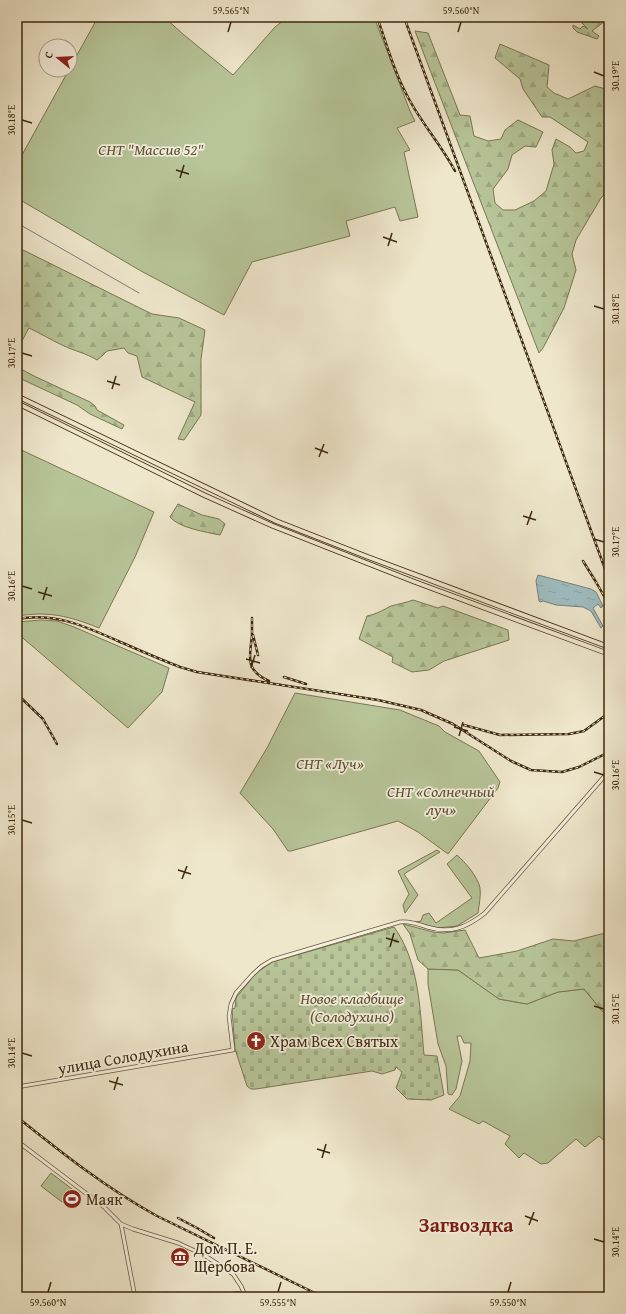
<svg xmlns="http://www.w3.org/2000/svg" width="626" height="1314" viewBox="0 0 626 1314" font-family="'Gentium Book Plus',serif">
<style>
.green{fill:#b7c599;stroke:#7a7752}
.forest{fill:url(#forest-firs);stroke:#7a7752}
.cemetery{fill:url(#cemetery-stones);stroke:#7a7752}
.water{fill:url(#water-ripples);stroke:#778279}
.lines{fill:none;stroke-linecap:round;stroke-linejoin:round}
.stream{stroke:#778279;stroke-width:1}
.minor-casing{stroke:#69583c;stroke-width:4.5}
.highway-casing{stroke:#3c290c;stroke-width:5.5}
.minor{stroke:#f5efde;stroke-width:3}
.highway{stroke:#efe7cc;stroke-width:4}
.rail-casing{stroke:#3c290c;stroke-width:2.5}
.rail{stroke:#f5efde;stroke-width:1;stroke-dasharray:3;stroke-linecap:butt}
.ticks{fill:none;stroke:#3c290c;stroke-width:1.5}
.labels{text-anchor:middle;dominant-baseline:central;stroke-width:3.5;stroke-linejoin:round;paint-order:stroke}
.park-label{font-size:16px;font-style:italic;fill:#5b502f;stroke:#f5efde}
.poi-label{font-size:16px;fill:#3c290c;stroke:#f5efde;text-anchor:start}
.street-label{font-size:16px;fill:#3c290c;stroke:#f5efde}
.district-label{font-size:20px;font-weight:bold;fill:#7a1f14;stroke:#f5efde}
.neatline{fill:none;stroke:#3c290c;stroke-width:1.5}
.ticks-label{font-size:10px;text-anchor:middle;fill:#3c290c}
</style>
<defs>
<pattern id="forest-firs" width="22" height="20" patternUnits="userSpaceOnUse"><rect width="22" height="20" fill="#b7c599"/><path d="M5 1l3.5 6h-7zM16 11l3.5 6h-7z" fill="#9ea983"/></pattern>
<pattern id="cemetery-stones" width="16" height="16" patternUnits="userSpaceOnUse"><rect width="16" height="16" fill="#b7c599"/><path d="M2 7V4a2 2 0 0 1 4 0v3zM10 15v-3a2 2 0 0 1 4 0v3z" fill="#9ea983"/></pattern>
<pattern id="water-ripples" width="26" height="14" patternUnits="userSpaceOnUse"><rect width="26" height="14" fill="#9fbdc2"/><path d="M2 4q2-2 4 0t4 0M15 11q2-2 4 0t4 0" fill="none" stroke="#8aa2a6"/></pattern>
</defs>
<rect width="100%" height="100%" fill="#efe7cc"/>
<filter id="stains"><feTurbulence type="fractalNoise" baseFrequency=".005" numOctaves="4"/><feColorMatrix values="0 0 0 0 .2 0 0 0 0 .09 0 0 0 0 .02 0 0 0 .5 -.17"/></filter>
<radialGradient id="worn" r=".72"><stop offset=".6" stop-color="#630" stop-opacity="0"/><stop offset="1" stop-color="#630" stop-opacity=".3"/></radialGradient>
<path class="green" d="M98,17h66l20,18 49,40 42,-48 13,-10h86l36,94 5,10 -18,7 13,22 -6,2 14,65 -18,4 -5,-14 -49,14 4,15 -98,26 -28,53 -83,-44 -124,-73v-34z
M17,448l137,64 -19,45 -36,71c-30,-12 -50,-17 -82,-12z
M41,620l16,1 17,6 95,41 -7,24 -34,36 -111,-95v-11z
M295,693l105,17 39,16 6,6 34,19 21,31 -2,6 -50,66 -30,-22 -20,-11 -107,30h-3l-15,-22 -33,-36 27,-45z
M437,850l3,2 -36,22 14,21 -13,18 -2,-8 6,-11 -11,-23z
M457,855c8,7 21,22 23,33 1,8 -1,17 -2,25l-21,13 -20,2 -22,-6 6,-1 2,-6 6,-2 7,10 36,-25 -25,-34z
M428,969l30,1 41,29 28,5 31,-12 26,-3 19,23 6,4v129l-10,-9 -14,11 -9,-8 -28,24 -7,1 -17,-11 -5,5 -14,-14 5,-8 -27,-15 -4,3 -30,-15 11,-13 10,-35 1,-18h-7l-3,-7h-4l5,25 -6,28 -4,6 -4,-1 -2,-28 -8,-22 -10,-60z
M51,1173l21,16 -10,13 -21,-16z"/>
<path class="forest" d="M576,17h32l-3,4 -13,10 7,5 -2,3 -20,-7 -4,-4v-3l7,4 3,-3 5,3z
M415,31l13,2 32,82 10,1 4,20 14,5 13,-2 4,-9 13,-10 25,12 -7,15 -11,-1 -13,9 -4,14 -15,20 2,14 8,7h12l19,-9 12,-10 8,-27 -2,-14 4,-11 14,8 6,6 8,-2 4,-9 -38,-25h-8l-19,-28 -3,-10 -25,-21 5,-14 49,21 -2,22 7,6 14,6 27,-13 14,4v99l-8,9 -25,42 -4,14 4,16 -12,38 -21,40 -4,5z
M17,247l135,67 27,4 26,12 -4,29v56l-17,25 -6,-1 17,-37 -53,-25 -5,-21 -9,-3 -4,-5 -17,3 -5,5 -5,4c-11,-7 -23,-9 -35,-15 -11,-5 -22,-12 -33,-17l-12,22z
M17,367l19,10 54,25 5,4 2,4 27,15 -2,4 -32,-15 -13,-9 -60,-28z
M178,504l24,11 17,4 6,5 -5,11c-14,-3 -41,-7 -50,-18z
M413,600l25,8 5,-2 65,24 1,10 -65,21 -15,9 -17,2 -20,-10 1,-5 -34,-18 8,-23c10,-2 16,-6 24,-10 7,-2 14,-3 22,-6z
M403,924l30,8 11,1 21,-3 14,28 38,-7 36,-12 21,2 27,-7 8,-1v83l-6,-4 -19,-23 -26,3 -31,12 -28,-5 -41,-29 -30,-1 -10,-9 -8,-26z"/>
<path class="cemetery" d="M394,927c26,36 26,85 30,128l13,1 7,39 -13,5 -24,-1 -11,-11 6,-16 -6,-5 -1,3 -13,4 -10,-3 -116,18h-5l-4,-3 -12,-37 -3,-40 3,-1 1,-10 20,-25 16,-11z"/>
<path class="water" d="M538,575l53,14 5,3 7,14 -2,2 -3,-4 -5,4 10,18 -2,2 -10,-17 -8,-4 -27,-2 -13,-4 -3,1 -1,-1 -3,-20z"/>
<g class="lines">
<path class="stream" d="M17,223l122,70"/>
<g class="minor-casing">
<path id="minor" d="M17,1087l216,-37 -4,-34 2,-12 5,-11 17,-19 9,-8 10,-6 128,-38c9,-1 18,2 27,5 23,7 39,1 58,-14l124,-142
M17,1141l87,66 17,17 12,5 45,14 26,12 29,19 8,12 3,7
M121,1224l14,73
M215,1297l26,-4 18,4"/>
</g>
<g class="highway-casing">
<path id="highway" d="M17,396l259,125 92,36 241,90
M17,403l187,92 69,31 142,56 194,72"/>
</g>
<use href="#minor" class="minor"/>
<use href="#highway" class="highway"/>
<g class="rail-casing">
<path id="rail" d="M377,17c10,28 18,58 33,84 13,24 32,45 45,70
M404,17l205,563
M583,561l13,21 13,23
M252,618c0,6 0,11 0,17 -2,21 -8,35 17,46
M17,619c38,-7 67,7 101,22 21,9 41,18 62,26l17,5 181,28 43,10 32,14 58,37 20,9 31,2 17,-5 30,-15
M253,635l5,20
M284,677l22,7
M17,694l26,25 14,25
M464,725l36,10 69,-1 15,-3 22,-16
M17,1117c45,36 89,71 140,99l166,81
M178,1218l19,10 17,10"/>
</g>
<use href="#rail" class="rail"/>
</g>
<path class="ticks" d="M228,32l3,-10M458,32l3,-10M594,72l10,4M22,120l10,3M176,170l13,4M180,178l4,-13M383,237l14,5M388,246l4,-13M594,306l10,3M22,353l10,3M107,381l13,4M112,389l4,-13M315,448l13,5M319,457l5,-13M523,516l13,4M527,525l5,-14M594,539l10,3M22,586l10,3M38,592l14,4M43,600l4,-13M246,659l14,4M251,668l4,-13M454,727l14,4M459,736l4,-14M594,772l10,3M22,820l10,3M178,870l13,4M182,879l5,-13M386,938l13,4M390,947l4,-14M594,1006l10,3M22,1053l10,3M109,1081l14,4M114,1090l4,-13M317,1149l13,4M322,1158l4,-14M525,1216l13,5M529,1225l5,-13M594,1239l10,3M48,1292l3,-10M278,1292l3,-10M508,1292l3,-10"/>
<defs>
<g id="church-disc" transform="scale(1)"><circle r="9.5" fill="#8f2418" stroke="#f5efde"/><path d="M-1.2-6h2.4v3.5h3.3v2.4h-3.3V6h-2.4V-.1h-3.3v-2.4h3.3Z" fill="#fff"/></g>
<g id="stadium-disc" transform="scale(1)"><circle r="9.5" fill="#8f2418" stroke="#f5efde"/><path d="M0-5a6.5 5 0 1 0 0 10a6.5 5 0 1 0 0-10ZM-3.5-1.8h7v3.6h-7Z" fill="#fff"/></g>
<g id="museum-disc" transform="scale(1)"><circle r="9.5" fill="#8f2418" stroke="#f5efde"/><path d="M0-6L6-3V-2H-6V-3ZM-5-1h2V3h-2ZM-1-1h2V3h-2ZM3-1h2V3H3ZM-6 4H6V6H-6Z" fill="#fff"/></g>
</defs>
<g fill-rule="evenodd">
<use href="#church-disc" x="256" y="1041"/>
<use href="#stadium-disc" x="72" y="1199"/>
<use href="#museum-disc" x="180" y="1257"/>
</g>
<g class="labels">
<g class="park-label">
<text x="151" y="149">СНТ "Массив 52"</text>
<text x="330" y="763">СНТ «Луч»</text>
<text x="441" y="791">СНТ «Солнечный<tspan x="441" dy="18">луч»</tspan></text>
<text x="352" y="998">Новое кладбище<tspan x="352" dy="18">(Солодухино)</tspan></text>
</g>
<g class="poi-label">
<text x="270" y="1041">Храм Всех Святых</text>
<text x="86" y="1199">Маяк</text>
<text x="194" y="1248">Дом П. Е.<tspan x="194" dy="18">Щербова</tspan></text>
</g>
<g class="street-label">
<text transform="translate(123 1057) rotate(-10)">улица Солодухина</text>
</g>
<g class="district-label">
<text x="466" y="1224">Загвоздка</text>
</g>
</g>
<rect width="626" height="1314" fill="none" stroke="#efe7cc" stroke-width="44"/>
<g transform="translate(58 58) rotate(288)"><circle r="19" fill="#f5efde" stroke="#aba08a"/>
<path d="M0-3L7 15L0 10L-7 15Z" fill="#8f2418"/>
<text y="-6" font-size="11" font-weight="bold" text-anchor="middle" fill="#3c290c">С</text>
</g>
<rect x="22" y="22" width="582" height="1270" class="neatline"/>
<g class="ticks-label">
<text x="231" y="14">59.565°N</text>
<text x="461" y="14">59.560°N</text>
<text transform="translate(615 76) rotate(-90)" y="4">30.19°E</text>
<text transform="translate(11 120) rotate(-90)" y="4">30.18°E</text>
<text transform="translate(615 309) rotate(-90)" y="4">30.18°E</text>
<text transform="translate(11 353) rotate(-90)" y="4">30.17°E</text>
<text transform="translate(615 542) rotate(-90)" y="4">30.17°E</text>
<text transform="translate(11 586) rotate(-90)" y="4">30.16°E</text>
<text transform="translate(615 775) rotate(-90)" y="4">30.16°E</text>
<text transform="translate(11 820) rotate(-90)" y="4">30.15°E</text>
<text transform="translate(615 1009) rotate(-90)" y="4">30.15°E</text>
<text transform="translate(11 1053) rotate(-90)" y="4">30.14°E</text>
<text transform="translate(615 1242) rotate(-90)" y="4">30.14°E</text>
<text x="48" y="1306">59.560°N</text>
<text x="278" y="1306">59.555°N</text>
<text x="508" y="1306">59.550°N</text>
</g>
<rect width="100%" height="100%" filter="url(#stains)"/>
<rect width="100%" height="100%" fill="url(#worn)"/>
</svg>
